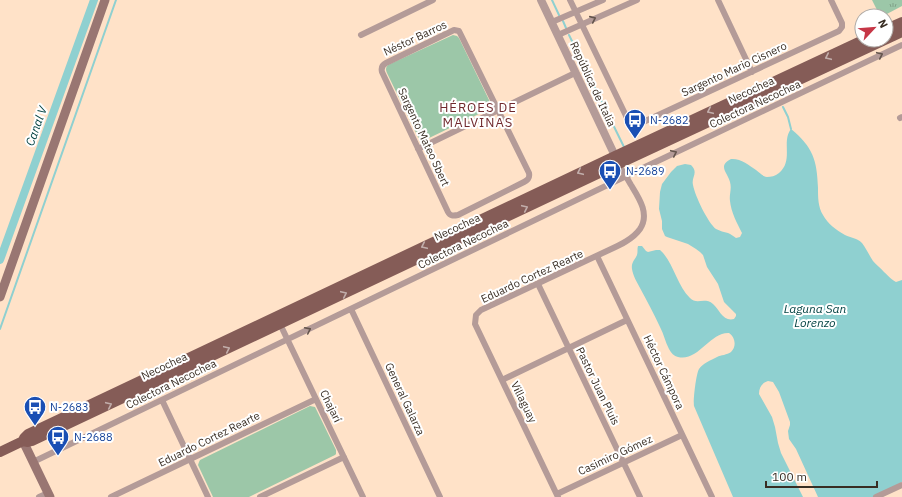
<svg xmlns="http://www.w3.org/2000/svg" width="902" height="497" viewBox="0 0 902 497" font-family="'IBM Plex Sans',sans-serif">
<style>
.grass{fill:url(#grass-tufts)}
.park{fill:#9cc7a8}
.water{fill:#8fd0d0}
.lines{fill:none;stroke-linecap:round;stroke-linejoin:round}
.stream{stroke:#8fd0d0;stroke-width:2}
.canal{stroke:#8fd0d0;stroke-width:8}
.minor{stroke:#b49b98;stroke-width:6}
.tertiary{stroke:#b49b98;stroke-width:8}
.secondary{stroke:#997672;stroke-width:9}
.primary{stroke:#855c57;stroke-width:10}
.oneway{stroke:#63544c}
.oneway2{stroke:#c2aeab}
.labels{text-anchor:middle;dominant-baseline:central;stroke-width:4;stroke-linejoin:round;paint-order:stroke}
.street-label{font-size:11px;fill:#382d23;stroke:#fff}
.transit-label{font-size:11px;fill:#164399;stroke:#fff;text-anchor:start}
.water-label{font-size:12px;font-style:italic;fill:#054444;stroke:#fff}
.quarter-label{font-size:13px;letter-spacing:1px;fill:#70292d;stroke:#fff}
</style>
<defs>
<pattern id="grass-tufts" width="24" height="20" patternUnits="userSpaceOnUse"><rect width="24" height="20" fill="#9cc7a8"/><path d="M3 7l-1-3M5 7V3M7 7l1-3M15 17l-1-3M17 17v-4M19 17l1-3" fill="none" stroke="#80a288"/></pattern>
</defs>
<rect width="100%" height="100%" fill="#ffe2c8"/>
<path class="grass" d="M872,0h30v6l-19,10h-3z"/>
<path class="park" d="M453,35l4,1 2,2 31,64v4l-3,4 -60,29c-4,2 -7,1 -9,-2l-31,-64c-2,-4 -1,-7 3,-9z
M310,406l5,1 2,4 19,39v4l-1,1 -86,42h-36l-15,-32 1,-3 1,-2z"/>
<path class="water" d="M791,129c22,18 26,31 27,59 0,9 0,19 5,27 5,9 13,15 22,20 6,3 12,3 17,8 4,5 7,12 11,18 3,4 8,7 11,11 4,3 6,7 12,10l6,-2v202l-26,15h-58l-22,-48 -7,-10 -1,-8 2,-6v-3l-11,-30 -6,-10 -5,-1c-6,2 -9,6 -9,13l13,23 3,10 3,16 3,10 22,44h-70l-39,-91c-1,-5 2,-32 5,-37 3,-5 12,-9 18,-12 4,-2 10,-2 14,-5 6,-6 4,-15 -2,-19 -19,-1 -31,29 -51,24 -4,-1 -7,-4 -9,-8 -4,-7 -5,-15 -9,-22 -6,-13 -13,-26 -20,-39 -3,-6 -7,-12 -8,-19 -1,-7 3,-9 5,-14 1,-4 0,-6 1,-9h4l4,5 2,1 8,-2h4c13,11 17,36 30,48 6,7 15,-1 23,6 6,5 10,18 21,15l2,-3v-2l-12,-12 -6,-18 -11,-17 -4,-12 -3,-3 -4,-3 -8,-5 -21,-7 -2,-1 -3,-7v-8l-3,-12 1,-17 2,-8 9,-12 6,-6 8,-2 6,1c8,8 0,12 2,20 2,11 15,38 23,44 4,2 8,3 12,4 3,1 5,3 8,5l4,-1 2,-4c-5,-10 -11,-21 -12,-32 -1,-6 2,-12 0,-19 -2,-9 -13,-16 1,-23 9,-1 18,6 25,11 4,3 6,6 11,7 4,0 8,-1 12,-4 15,-13 2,-31 12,-44z"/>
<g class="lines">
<path class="stream" d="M552,0l7,15
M563,21l3,7
M569,35l55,112
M783,107l5,10 3,12
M0,329l116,-329"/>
<path class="canal" d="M0,260l94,-260"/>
<path class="minor" d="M570,0l59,122c3,3 6,4 10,2l200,-93 3,-4v-4l-11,-23
M718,0l34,72
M552,22l51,-22
M454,30l5,1 2,4 68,138c1,5 -1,7 -5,9l-66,33c-5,1 -8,1 -10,-3l-66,-140c-1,-4 0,-7 4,-9z
M361,35l72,-35
M558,35l79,-35
M900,118l2,-1
M418,149l157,-76
M597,256l115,241
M538,284l102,213
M351,309l89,188
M280,324l83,173
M502,380l125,-60
M162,400l46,97
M33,462l612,-295 257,-122
M557,494l125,-59
M39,497l9,-4
M111,497l205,-98
M260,497l84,-40
M558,497l-83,-173 1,-9 5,-5 128,-60c11,-5 24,-11 31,-21 10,-15 -1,-31 -9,-44 -4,-7 -8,-14 -13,-21
M876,497l26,-12"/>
<path class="tertiary" d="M541,0l76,160"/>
<path class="secondary" d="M0,297l105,-297
M23,441l27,56"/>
<path class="primary" d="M886,29l16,-7
M23,441l1,-3 4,-4 587,-278 248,-116
M0,452l23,-11 5,1 4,-1 593,-280 277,-129"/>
</g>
<defs><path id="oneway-chevron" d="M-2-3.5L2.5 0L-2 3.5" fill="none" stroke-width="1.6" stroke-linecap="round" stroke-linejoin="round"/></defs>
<g class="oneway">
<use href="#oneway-chevron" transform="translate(593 19) rotate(-24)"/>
<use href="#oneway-chevron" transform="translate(880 55) rotate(-25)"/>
<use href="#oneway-chevron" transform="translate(674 153) rotate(-25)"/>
<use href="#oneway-chevron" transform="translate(308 330) rotate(-26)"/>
</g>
<g class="oneway2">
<use href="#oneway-chevron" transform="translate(828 57) rotate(155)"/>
<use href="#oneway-chevron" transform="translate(710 111) rotate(155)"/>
<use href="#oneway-chevron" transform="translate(580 172) rotate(155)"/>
<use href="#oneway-chevron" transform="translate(525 208) rotate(-25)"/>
<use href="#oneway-chevron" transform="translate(424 246) rotate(155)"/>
<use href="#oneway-chevron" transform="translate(344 294) rotate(-25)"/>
<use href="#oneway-chevron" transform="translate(227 349) rotate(-25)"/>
<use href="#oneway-chevron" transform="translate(109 405) rotate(-25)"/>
</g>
<defs>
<g id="bus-pin" transform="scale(1.15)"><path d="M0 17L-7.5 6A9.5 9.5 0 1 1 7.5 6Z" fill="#1a4fb4" stroke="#fff"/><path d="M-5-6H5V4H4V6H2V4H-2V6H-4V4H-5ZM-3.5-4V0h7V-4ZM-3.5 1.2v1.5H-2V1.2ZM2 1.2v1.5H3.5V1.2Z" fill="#fff"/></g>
</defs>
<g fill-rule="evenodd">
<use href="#bus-pin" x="635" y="120"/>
<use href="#bus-pin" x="610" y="171"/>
<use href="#bus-pin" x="35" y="407"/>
<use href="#bus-pin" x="58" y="437"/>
</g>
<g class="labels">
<g class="street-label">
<text transform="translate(415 38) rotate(-25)">Néstor Barros</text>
<text transform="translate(734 69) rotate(-25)">Sargento Mario Cisnero</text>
<text transform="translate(593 84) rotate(65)">República de Italia</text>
<text transform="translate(751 90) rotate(-25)">Necochea</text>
<text transform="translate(755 104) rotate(-25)">Colectora Necochea</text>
<text transform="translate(424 137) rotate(65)">Sargento Mateo Sbert</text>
<text transform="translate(457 227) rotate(-25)">Necochea</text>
<text transform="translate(463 244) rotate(-26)">Colectora Necochea</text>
<text transform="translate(532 276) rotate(-25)">Eduardo Cortez Rearte</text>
<text transform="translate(164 366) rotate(-25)">Necochea</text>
<text transform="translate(664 372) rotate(65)">Héctor Cámpora</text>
<text transform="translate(171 384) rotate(-26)">Colectora Necochea</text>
<text transform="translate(598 386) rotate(64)">Pastor Juan Pluis</text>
<text transform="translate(405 399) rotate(65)">General Galarza</text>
<text transform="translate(524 402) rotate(64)">Villaguay</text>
<text transform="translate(331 406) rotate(64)">Chajarí</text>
<text transform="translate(209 439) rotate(-26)">Eduardo Cortez Rearte</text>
<text transform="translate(615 455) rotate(-25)">Casimiro Gómez</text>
</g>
<g class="transit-label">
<text x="650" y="120">N-2682</text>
<text x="626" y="171">N-2689</text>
<text x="50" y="407">N-2683</text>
<text x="74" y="437">N-2688</text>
</g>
<g class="water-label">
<text transform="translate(36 126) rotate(-70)">Canal V</text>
<text x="815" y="308">Laguna San<tspan x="815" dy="14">Lorenzo</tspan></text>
</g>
<g class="quarter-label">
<text x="478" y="107">HÉROES DE<tspan x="478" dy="15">MALVINAS</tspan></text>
</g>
</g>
<g transform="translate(874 28) rotate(64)"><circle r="19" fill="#ffffff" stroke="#afaba7"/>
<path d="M0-3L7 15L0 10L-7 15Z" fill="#c63646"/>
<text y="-6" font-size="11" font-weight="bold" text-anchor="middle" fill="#382d23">N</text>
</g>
<path d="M766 481v6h111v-6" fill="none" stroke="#382d23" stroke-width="2"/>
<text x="772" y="481" font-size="12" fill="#382d23" stroke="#ffffff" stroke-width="3" paint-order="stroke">100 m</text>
</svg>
